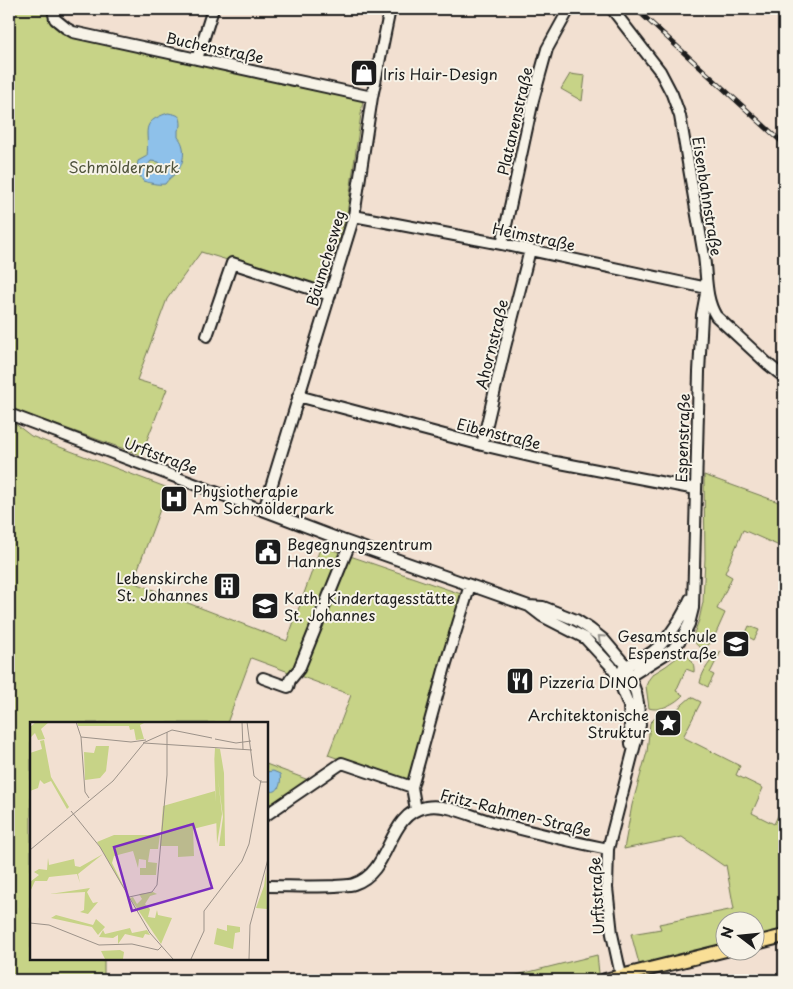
<svg xmlns="http://www.w3.org/2000/svg" width="793" height="989" viewBox="0 0 793 989" font-family="'Playpen Sans',sans-serif">
<style>
.green{fill:#c7d387;stroke:#727852}
.water{fill:#8ec1ea;stroke:#607f98;fill-rule:evenodd}
.lines{fill:none;stroke-linecap:round;stroke-linejoin:round}
.minor-casing{stroke:#1c1c1c;stroke-width:14}
.major-casing{stroke:#1c1c1c;stroke-width:16}
.minor{stroke:#f7f3e8;stroke-width:10}
.major{stroke:#f9df96;stroke-width:12}
.rail-casing{stroke:#1c1c1c;stroke-width:5}
.rail{stroke:#f7f3e8;stroke-width:3;stroke-dasharray:9;stroke-linecap:butt}
.oneway{stroke:#94928c}
.labels{text-anchor:middle;dominant-baseline:central;stroke-width:4;stroke-linejoin:round;paint-order:stroke}
.street-label{font-size:15px;fill:#1c1c1c;stroke:#f7f3e8}
.poi-label{font-size:15px;fill:#1c1c1c;stroke:#f7f3e8;text-anchor:start}
.park-label{font-size:15px;fill:#4f533c;stroke:#f7f3e8}
.inset-road{fill:none;stroke:#9c9289;stroke-width:1}
.view{fill:#7b2cbf;fill-opacity:0.15;stroke:#7b2cbf;stroke-width:2.5}
.inset-edge{fill:none;stroke:#1c1c1c;stroke-width:2.5}
</style>
<rect width="100%" height="100%" fill="#f2e0d1"/>
<filter id="ink" filterUnits="userSpaceOnUse"><feTurbulence type="fractalNoise" baseFrequency=".02" numOctaves="2"/><feDisplacementMap in="SourceGraphic" scale="10" xChannelSelector="R" yChannelSelector="G"/><feConvolveMatrix kernelMatrix="1 2 1 2 8 2 1 2 1" color-interpolation-filters="sRGB"/></filter>
<g filter="url(#ink)">
<path class="green" d="M9,9h41c3,18 5,20 22,28l291,63 -16,114 -24,75 -122,-37 -34,47 -30,81 30,9 -26,66 -132,-47z
M570,74l15,2 -3,25 -21,-12z
M9,419l22,17 137,52 -35,94 154,59 34,-95 143,49 -55,188 -81,-28 23,-60 -100,-37 -24,65h-196v235h73v22h-95z
M704,475l80,29v44l-41,-18 -18,43 7,4 -15,32 8,4 -13,29 -8,6c-8,-1 -9,-5 -11,-12l6,-16 4,-18 2,-44z
M749,626l10,4 -5,10 -9,-5z
M721,651l-11,22 4,2 -6,12 -8,-4c2,-12 11,-24 21,-32z
M683,653c7,4 12,10 11,19l-8,-3 -10,22 7,4c-7,8 -24,17 -34,13l-3,-22 3,-7 4,-5 13,-8z
M691,697l10,5 -18,35 57,29 -4,9 27,13 -11,25 22,11 10,-21v128l-28,7v-16h-30l-1,23 -85,22 -9,-33 30,-5 -2,-5 75,-15 -8,-44 -2,1 -42,-29 -58,12 8,-44 15,-53 3,-29 5,-5 21,-8z
M266,764l48,18 -35,23 -13,-2z
M597,955l2,18 -1,5 -7,2h-94z"/>
<path class="water" d="M168,113c11,2 13,2 13,13l-3,4v7c8,9 7,25 -1,35 -4,4 -9,7 -12,12 -9,1 -14,-1 -22,-3 -4,-7 -7,-12 -5,-20l9,-5c3,-25 -9,-33 21,-43zM151,161l8,1 2,4 -1,2 -6,3 -5,-2 -2,-3z
M273,771l7,3c2,10 -2,23 -14,15v-17z"/>
<g class="lines">
<g class="minor-casing">
<path id="minor" d="M53,9l2,10 11,9 7,4 299,65
M612,9l48,62 12,23 8,22c8,47 16,94 24,140 3,21 1,42 12,60l53,49 15,12
M197,59l16,-50
M354,216l148,28 205,44
M502,244l31,-144 14,-51 22,-40
M207,336l25,-73 98,32
M298,396l184,49 73,17 141,27
M9,414l333,126 187,66 14,1 33,13 14,9 14,11 22,26 10,27 2,10 2,22 -32,124 -1,39 5,46 10,46
M482,445l23,-98 25,-97
M264,510l90,-294 18,-119 18,-88
M529,606l13,10 43,22 26,28 6,10 12,30 2,38
M623,669l3,-3c10,-5 23,-10 31,-18 13,-11 27,-34 33,-49
M617,676l7,1 6,-1 32,-20 11,-7 10,-13 6,-12 4,-16 6,-236 3,-57 5,-27
M263,678l25,9 2,-7 9,-11 51,-126
M412,787l34,-124 24,-78
M266,815l76,-52 70,24 4,23
M266,886c23,0 46,1 69,0 6,-1 13,0 19,-2 38,-12 32,-70 72,-77 21,-4 47,10 67,15 38,10 76,19 115,27"/>
</g>
<g class="major-casing">
<path id="major" d="M756,943l28,-7
M605,980l121,-30"/>
</g>
<use href="#minor" class="minor"/>
<use href="#major" class="major"/>
<g class="rail-casing">
<path id="rail" d="M636,9l148,135"/>
</g>
<use href="#rail" class="rail"/>
</g>
<defs><path id="oneway-chevron" d="M-2-3.5L2.5 0L-2 3.5" fill="none" stroke-width="1.6" stroke-linecap="round" stroke-linejoin="round" transform="scale(1.25)"/></defs>
<use class="oneway" href="#oneway-chevron" transform="translate(601 638) rotate(-138)"/>
</g>
<defs>
<g id="shop-square" transform="scale(1.4375)"><rect x="-9" y="-9" width="18" height="18" rx="4" fill="#1c1c1c" stroke="#f7f3e8"/><path d="M-5-2.5h2.3a2.7 3.5 0 0 1 5.4 0H5L5.5 6h-11ZM-1.5-2.5h3a1.5 2.3 0 0 0-3 0Z" fill="#fff"/></g>
<g id="hospital-square" transform="scale(1.4375)"><rect x="-9" y="-9" width="18" height="18" rx="4" fill="#1c1c1c" stroke="#f7f3e8"/><path d="M-5-5h3v3.5h4V-5h3V5h-3V1.5h-4V5h-3Z" fill="#fff"/></g>
<g id="civic-square" transform="scale(1.4375)"><rect x="-9" y="-9" width="18" height="18" rx="4" fill="#1c1c1c" stroke="#f7f3e8"/><path d="M-.6-6.5H3V-4.5H.6V-3L4-1V1h2V6H-6V1h2V-1L-.6-3ZM-1.2 2.5V6h2.4V2.5Z" fill="#fff"/></g>
<g id="building-square" transform="scale(1.4375)"><rect x="-9" y="-9" width="18" height="18" rx="4" fill="#1c1c1c" stroke="#f7f3e8"/><path d="M-4-6H4V6H1V3H-1V6H-4ZM-2.5-4.3h1.7v1.8h-1.7ZM.8-4.3h1.7v1.8H.8ZM-2.5-1h1.7V.8h-1.7ZM.8-1h1.7V.8H.8Z" fill="#fff"/></g>
<g id="school-square" transform="scale(1.4375)"><rect x="-9" y="-9" width="18" height="18" rx="4" fill="#1c1c1c" stroke="#f7f3e8"/><path d="M0-5L7-2L0 1L-7-2ZM-4 1L0 2.5L4 1V4Q0 6-4 4Z" fill="#fff"/></g>
<g id="restaurant-square" transform="scale(1.4375)"><rect x="-9" y="-9" width="18" height="18" rx="4" fill="#1c1c1c" stroke="#f7f3e8"/><path d="M-5-6h1v4h1v-4h1v4h1v-4h1v5L-1.5 .5V6h-2V.5L-5-1ZM5-6V6H3V1.5H1.5Q1.5-4 5-6Z" fill="#fff"/></g>
<g id="sight-square" transform="scale(1.4375)"><rect x="-9" y="-9" width="18" height="18" rx="4" fill="#1c1c1c" stroke="#f7f3e8"/><path d="M0-6L1.8-2.2L6-1.7L2.9 1.2L3.7 5.4L0 3.3L-3.7 5.4L-2.9 1.2L-6-1.7L-1.8-2.2Z" fill="#fff"/></g>
</defs>
<g fill-rule="evenodd">
<use href="#shop-square" x="364" y="73"/>
<use href="#hospital-square" x="174" y="499"/>
<use href="#civic-square" x="268" y="552"/>
<use href="#building-square" x="227" y="586"/>
<use href="#school-square" x="265" y="606"/>
<use href="#school-square" x="736" y="644"/>
<use href="#restaurant-square" x="520" y="681"/>
<use href="#sight-square" x="668" y="723"/>
</g>
<g class="labels">
<g class="street-label">
<text transform="translate(215 47) rotate(12)">Buchenstraße</text>
<text transform="translate(514 121) rotate(-77)">Platanenstraße</text>
<text transform="translate(708 196) rotate(81)">Eisenbahnstraße</text>
<text transform="translate(534 236) rotate(12)">Heimstraße</text>
<text transform="translate(325 258) rotate(-73)">Bäumchesweg</text>
<text transform="translate(491 344) rotate(-76)">Ahornstraße</text>
<text transform="translate(499 433) rotate(14)">Eibenstraße</text>
<text transform="translate(682 438) rotate(-88)">Espenstraße</text>
<text transform="translate(161 455) rotate(21)">Urftstraße</text>
<text transform="translate(516 812) rotate(14)">Fritz-Rahmen-Straße</text>
<text transform="translate(596 896) rotate(-93)">Urftstraße</text>
</g>
<g class="poi-label">
<text x="383" y="73">Iris Hair-Design</text>
<text x="193" y="490">Physiotherapie<tspan x="193" dy="17">Am Schmölderpark</tspan></text>
<text x="287" y="543">Begegnungszentrum<tspan x="287" dy="17">Hannes</tspan></text>
<text x="208" y="577" text-anchor="end">Lebenskirche<tspan x="208" dy="17">St. Johannes</tspan></text>
<text x="284" y="597">Kath. Kindertagesstätte<tspan x="284" dy="17">St. Johannes</tspan></text>
<text x="717" y="635" text-anchor="end">Gesamtschule<tspan x="717" dy="17">Espenstraße</tspan></text>
<text x="539" y="681">Pizzeria DINO</text>
<text x="649" y="714" text-anchor="end">Architektonische<tspan x="649" dy="17">Struktur</tspan></text>
</g>
<g class="park-label">
<text x="124" y="166">Schmölderpark</text>
</g>
</g>
<g transform="translate(30 722)">
<rect width="238" height="238" fill="#f2e0d1"/>
<path d="M6,0h13l-8,7 4,10 -7,1 -3,-7 -5,5v-11zM47,0h69l-6,3 4,14 -8,1 -2,-11 -4,1 -1,-4h-51zM14,18l7,37 18,30 -2,2 -16,-28 -7,3 -4,-4 -2,8 -8,3v-38l12,-4 -2,-8zM66,24h13l-3,25 -6,7 -15,2 -1,-28 10,1zM184,26l1,11v-11l5,1 4,24 1,73h-6l4,-29 -5,-38 4,35 -5,30zM185,69l2,32 -24,6 1,27 -16,1v-11h-18l3,-40zM84,113h46l-2,14h-8l-2,13 9,1 -1,12h-16v-7h6v-8l-7,-1 -1,9 -5,-17 -19,5 -2,7 16,32 -31,-53zM73,132l-25,20 2,9 -3,-9 -28,3 -2,4h-12l-5,11v-10l9,-7 -5,-3 5,-3 8,1 1,-12 1,7 25,-6 1,7 5,1zM236,149l1,38 -11,-1 8,-22zM60,166l-3,4 3,6 3,5 5,-1 -10,12 -8,-2 4,-2 1,-18 -35,2zM123,170l4,2 -7,2 -5,8 5,5 -2,8 7,1 2,-8 1,5 14,3 -11,26 -31,-46 3,-1 4,7 5,-5 -3,-5zM26,193l37,10 3,-6 9,8 -7,8 -6,-8 -41,-9zM197,203l13,2v5l-5,1 -2,16 -19,-5 3,-16 10,3zM100,206l2,5 15,-3 3,5 -5,-1 -2,4 -18,-4 -7,10v-9l-5,3 -14,-1 4,-7 2,4zM90,228l4,2 -1,7h-18l-4,-8z" fill="#c7d387"/>
<path class="inset-road" d="M46,0l5,15 50,5 15,-2M212,0l1,28M217,0l7,54 7,6h7M51,15l4,55 4,6M185,17l21,4 15,-2M113,21l29,-13 40,8M41,89l29,36 50,86 23,26M0,128l83,-69 31,-38 108,7M99,175l23,-5 5,-7 10,-110v-43M0,201l19,2 50,20 33,-1 26,6 4,-4M161,237l13,-28v-20l38,-50 7,-17 12,-64M219,237l1,-34 18,-66"/>
<path class="view" d="M163,102l19,64 -80,23 -18,-64z"/>
<rect width="238" height="238" class="inset-edge"/>
</g>
<rect width="793" height="989" fill="none" stroke="#f7f3e8" stroke-width="30"/>
<rect x="15" y="15" width="763" height="959" fill="none" stroke="#1c1c1c" stroke-width="2" filter="url(#ink)"/>
<g transform="translate(740 936) rotate(286)"><circle r="24" fill="#f7f3e8" stroke="#9f9d96"/>
<path d="M0-4L9 19L0 12L-9 19Z" fill="#1c1c1c"/>
<text y="-8" font-size="14" font-weight="bold" text-anchor="middle" fill="#1c1c1c">N</text>
</g>
</svg>
